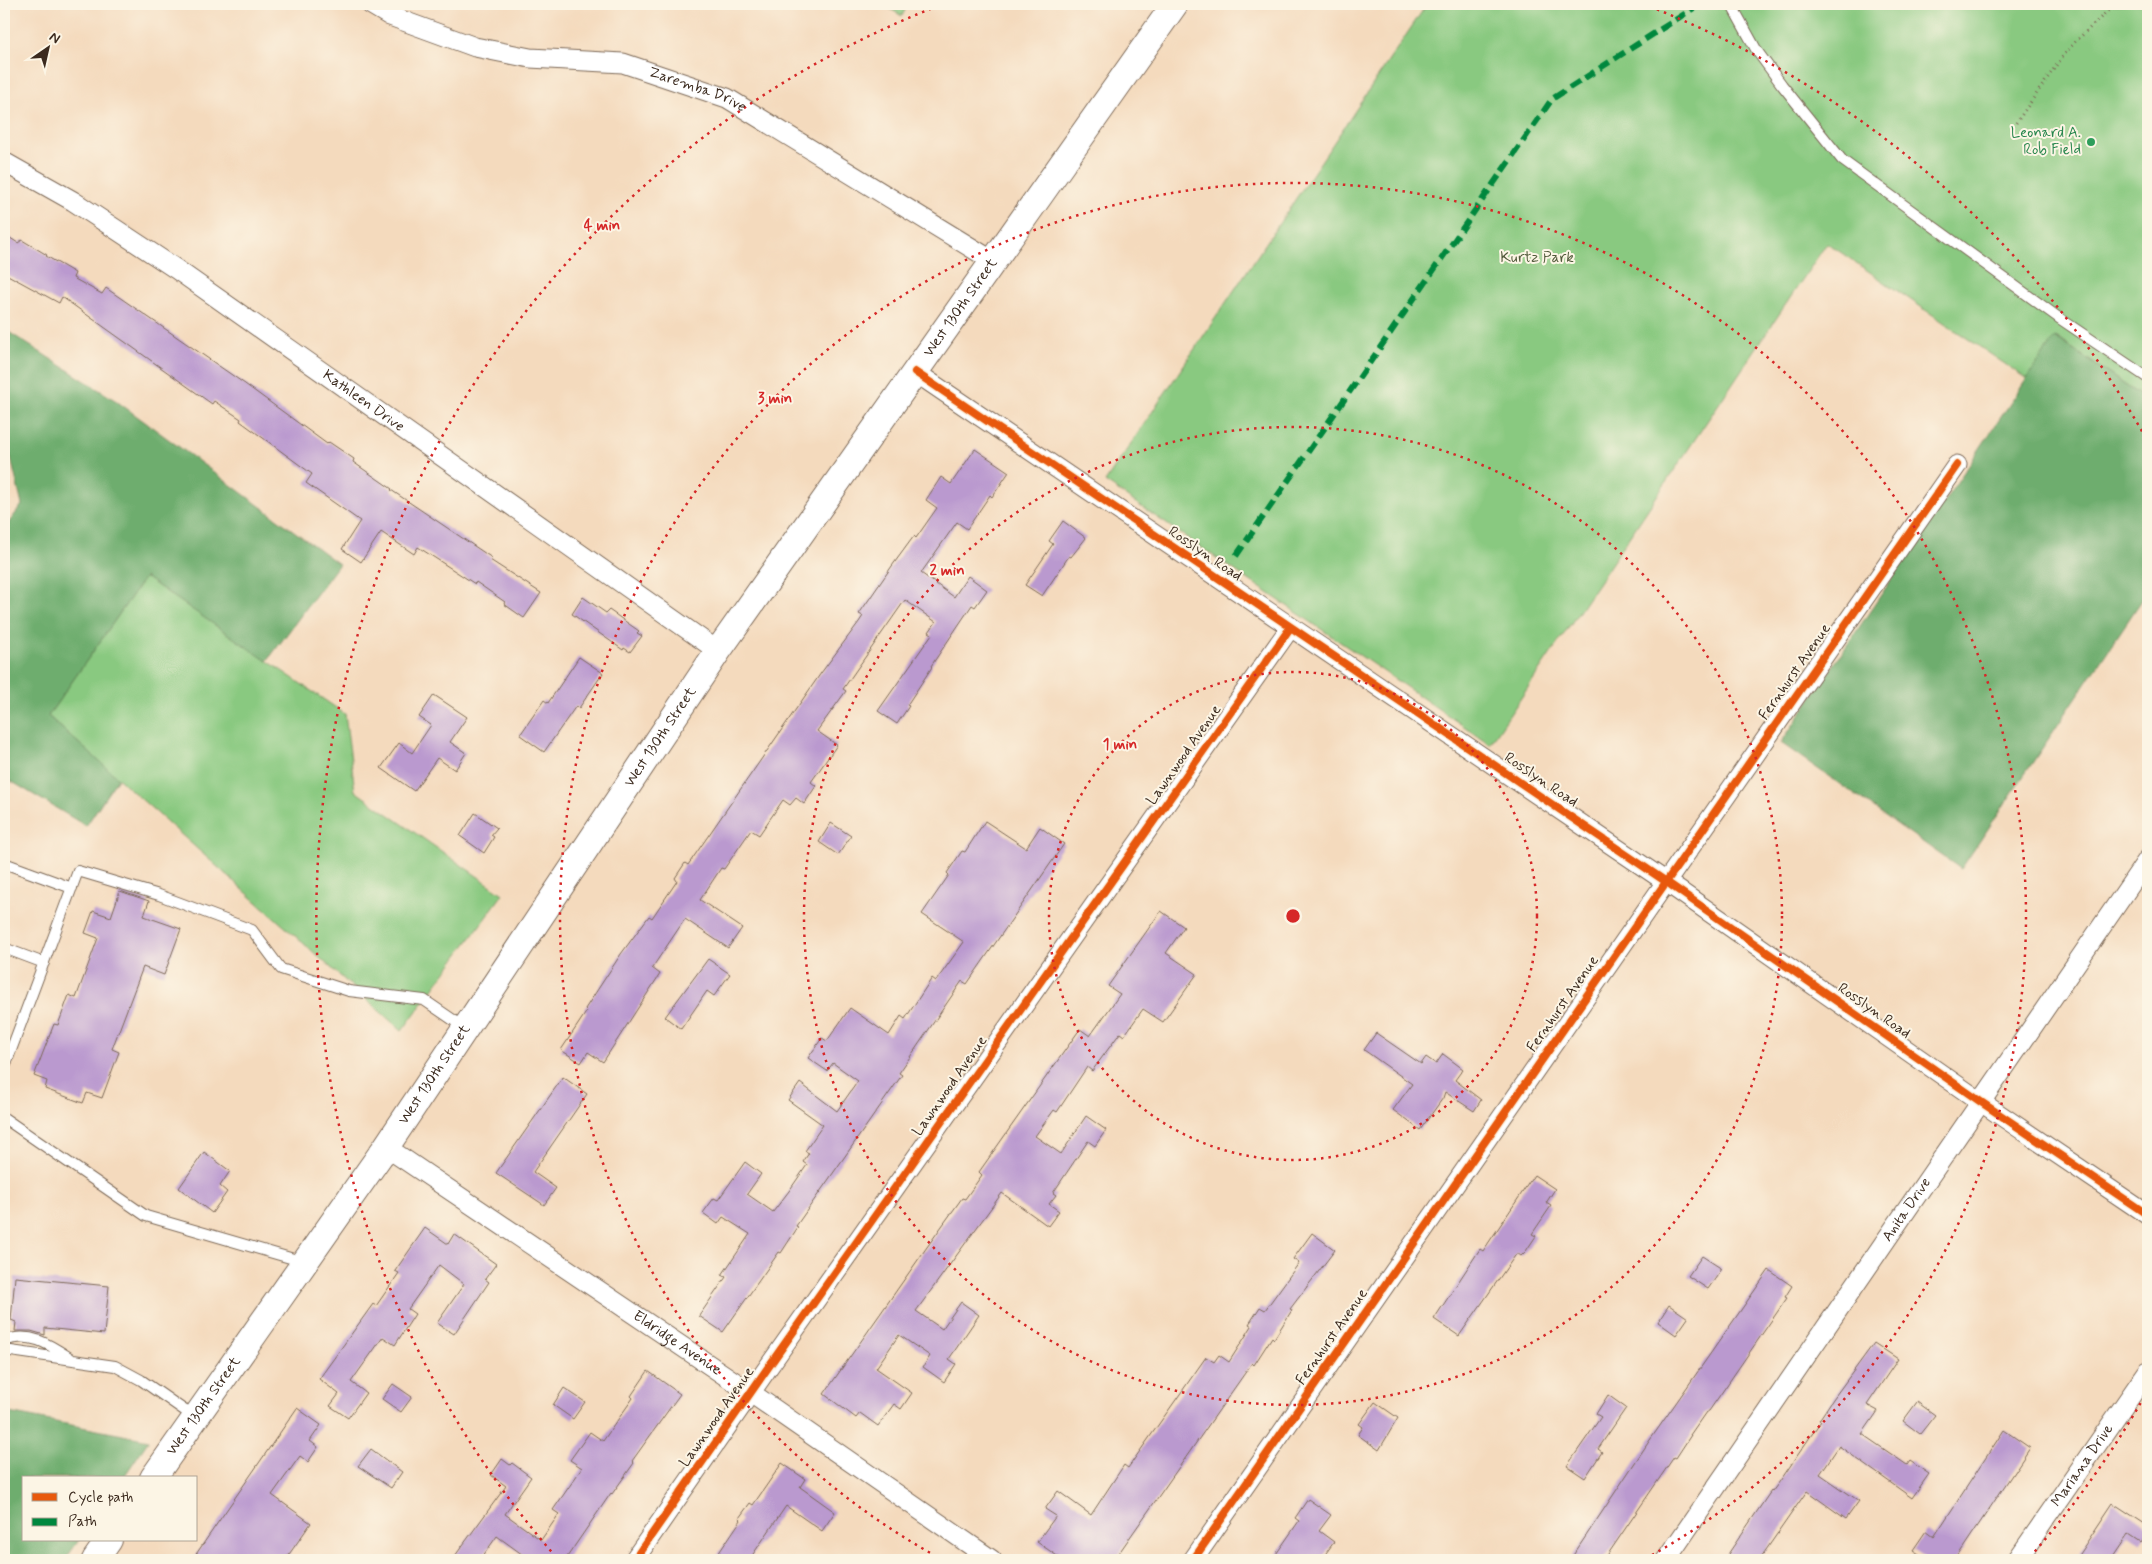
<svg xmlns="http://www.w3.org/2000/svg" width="2152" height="1564" viewBox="0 0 2152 1564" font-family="Mynerve,sans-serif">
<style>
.green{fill:#89c980;stroke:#627a4f}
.forest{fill:#6ead6e;stroke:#546c46}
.building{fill:#ba99cf}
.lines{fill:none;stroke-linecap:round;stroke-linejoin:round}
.lane-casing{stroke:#7c6856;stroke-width:12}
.street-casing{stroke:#7c6856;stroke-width:21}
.secondary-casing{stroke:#7c6856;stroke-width:28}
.path{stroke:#7c6856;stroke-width:3;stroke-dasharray:1 4;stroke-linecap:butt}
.lane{stroke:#fff;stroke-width:10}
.street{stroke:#fff;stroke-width:19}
.secondary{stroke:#fff;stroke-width:26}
.quiet{stroke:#00873e;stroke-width:6;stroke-dasharray:12 6;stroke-linecap:butt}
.cycleway-casing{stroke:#fcf5e5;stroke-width:11}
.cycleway{stroke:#e8590c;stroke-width:8}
.ring{fill:none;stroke:#d62828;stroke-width:2.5;stroke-dasharray:2.5 5}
.leisure-dot{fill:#2e9e5b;stroke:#fcf5e5;stroke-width:2}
.labels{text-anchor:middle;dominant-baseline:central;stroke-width:4;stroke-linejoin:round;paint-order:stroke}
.street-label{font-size:15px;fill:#3b2a1e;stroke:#fcf5e5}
.leisure-label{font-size:15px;fill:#27864d;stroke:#fcf5e5;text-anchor:end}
.park-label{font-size:15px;fill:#525a3b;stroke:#fcf5e5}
.centre{fill:#d62828;stroke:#fcf5e5;stroke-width:2.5}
.ring-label{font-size:15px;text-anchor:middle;font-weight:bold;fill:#d62828;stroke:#fcf5e5;stroke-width:4;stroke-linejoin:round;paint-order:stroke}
</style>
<rect width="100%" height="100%" fill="#fcf5e5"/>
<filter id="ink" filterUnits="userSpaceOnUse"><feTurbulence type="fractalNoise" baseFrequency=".02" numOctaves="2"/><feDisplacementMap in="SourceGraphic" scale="10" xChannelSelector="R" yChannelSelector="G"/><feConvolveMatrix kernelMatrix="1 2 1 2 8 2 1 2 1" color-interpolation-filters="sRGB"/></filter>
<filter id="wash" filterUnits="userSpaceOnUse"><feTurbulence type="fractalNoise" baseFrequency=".0096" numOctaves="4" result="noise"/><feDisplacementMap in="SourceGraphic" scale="20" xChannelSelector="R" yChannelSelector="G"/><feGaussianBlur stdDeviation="1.12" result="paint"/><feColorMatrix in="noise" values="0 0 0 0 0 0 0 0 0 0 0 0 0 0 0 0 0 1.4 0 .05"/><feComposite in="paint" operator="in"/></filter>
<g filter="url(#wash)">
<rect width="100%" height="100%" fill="#f4dabd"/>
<path class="green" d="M882,4h26l-6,12z
M1427,4h721v397l-92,-64 -29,42 -200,-136 -337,501 -385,-262z
M145,577l200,137 10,77 148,103 -101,137 -354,-315z"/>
<path class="forest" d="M4,329l111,71 224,164 -72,97 -122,-84 -97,139 70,62 -32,48 -82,-49v-248l18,-24 -12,-51 -6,-5z
M2055,337l93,64v190l-187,278 -180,-126z
M4,1412l145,28 -26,38h-99v62h55l-14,20h-61z"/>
<g id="blocks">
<path class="building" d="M4,234l14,9 4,-3 25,15 -1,1 29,17 -2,5 29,16 4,-6 139,96 82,60 2,-2 25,17 -1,3 39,27 -1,1 101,68 -2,2 51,33 -17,25 -20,-14 1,-2 -29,-20 -1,2 -57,-37 -4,7 -33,-22 -20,30 -19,-13 18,-28 -54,-38 6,-9 -72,-53 1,-2 -27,-18 -2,3 -150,-107 -3,6 -55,-30z
M975,449l34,23 -17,25 -2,-2 -23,34 -10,-7 -36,51 33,24 14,-21 19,14 -12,17 -3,-2 -41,61 1,1 -25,38 2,1 -12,18 -19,-13 54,-77 -3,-2 7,-10 -31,-22 -62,89 3,2 -29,40 20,14 -26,37 5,4 -12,18 -8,-6 -6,7 -7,-5 -24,35 -8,-5 -27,39 -3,-1 -21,32 42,28 -14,20 -43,-29 -33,49 8,6 -57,88 -15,-10 -7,11 -20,-13 26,-39 -2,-2 36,-55 28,-38 3,2 25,-37 -2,-3 10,-15 3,2 133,-192 38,-51 4,-6 -4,-2 33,-48 22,-30 2,2 21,-30 -11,-8 15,-23 10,7z
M1063,521l23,17 -15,19 -2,-1 -27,40 -17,-11 28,-41 -4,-3z
M583,597l23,16 3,-3 30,21 -2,2 5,3 -12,16 -6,-4 -1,2 -51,-36z
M579,657l24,16 -24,35 -3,-2 -32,46 -24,-17 24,-35 4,3z
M434,695l33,22 -17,25 16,11 -11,17 -18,-12 -23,33 -33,-23 18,-25 13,10 19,-28 -12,-8z
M475,813l22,15 -6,7 3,2 -10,16 -24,-17z
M985,821l41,27 14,-21 24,17 -97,140 -5,-3 -63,92 3,2 -106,151 2,1 -17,26 -2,-1 -56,80 -24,-16 27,-39 -4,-2 28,-41 -27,-17 -5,7 -15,-11 11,-15 4,2 27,-38 16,12 -14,20 26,18 16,-21 18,-26 -4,-3 6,-9 -4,-2 18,-26 -35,-25 12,-17 37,28 21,-30 -25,-18 -6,8 -19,-13 14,-20 5,3 23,-33 39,27 12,-19 4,3 27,-41 4,3 28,-39 -42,-28 27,-39 -2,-2 15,-22 3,1z
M831,823l20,13 -13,19 -19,-13z
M120,891l29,10 -5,15 37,13 -17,46 -21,-8 -31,82 7,3 -17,46 -15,-5 -4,10 -38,-14 2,-8 -13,-5 20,-52 4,1 11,-30 7,3 22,-60 -13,-5 8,-22 18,6z
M1161,911l23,16 -18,26 31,21 -34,48 -20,-13 -19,27 -4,-3 -28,38 -5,-4 -30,45 -3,-2 -19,26 26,18 25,-38 20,14 -11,16 -7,-5 -35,52 3,2 -7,9 10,7 -11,15 -46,-33 -86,118 26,18 19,-27 18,13 -30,44 7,5 -12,18 -21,-15 7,-11 -31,-21 -23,33 36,25 -11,16 -7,-5 -16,22 -18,-13 -4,5 -32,-24 103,-147 35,-49 3,1 17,-24 -3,-3 101,-143 10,7 30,-42 -12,-8z
M708,959l22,15 -16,22 -7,-5 -26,38 -16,-12z
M1376,1033l45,31 5,-7 10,7 7,-10 20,15 -8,11 26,20 -7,11 -29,-19 -2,6 -23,32 -27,-20 19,-26 -48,-34z
M563,1077l24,17 -54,78 23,16 -12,17 -48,-32z
M204,1152l26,19 -10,15 7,6 -15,21 -33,-25z
M1534,1175l21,14 -9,14 5,3 -19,28 4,2 -10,15 -5,5 -4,-3 -58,83 -25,-17 46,-70 3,2z
M425,1228l23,16 6,-10 42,30 -11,15 4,3 -35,52 -17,-11 27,-39 -25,-19 -31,44 7,5 -20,31 -12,-8 -32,45 15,11 -18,25 -18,-12 9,-12 -20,-15 54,-75 3,2 23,-33 -4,-2z
M1312,1233l23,17 -45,59 2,1 -18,29 -2,-2 -18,28 -2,-2 -138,197h-51l-26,-18 19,-26 -11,-7 13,-18 33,24 33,-50 4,3 78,-111 8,5 5,-7 10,7 23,-36 -3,-2 11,-17 5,3 34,-47 -6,-4z
M1702,1256l20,13 -14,20 -20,-13z
M1769,1270l23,16 -7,11 2,1 -78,113 -3,1 -16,23h1l-15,23 -2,-1 -70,103h-34l80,-120z
M15,1277l94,9 -5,48 -59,-6v7l-14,-4h-16l1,-9 -5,-2z
M1669,1305l19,13 -12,17 -18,-13z
M1874,1343l24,16 -31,46 11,6 -16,23 45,31 3,-4 19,13 -17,24 -73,-52 -19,28 39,27 -13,18 -39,-28 -48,69h-35l47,-69 1,1 8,-11 41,-60 -2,-1 14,-21z
M648,1371l32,23 -48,67 2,2 -22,31 -1,-1 -46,67h-35l-33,-24 -17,24h-28l54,-74 -15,-11 11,-16 8,6 2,-2 19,14 -26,37 36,26 18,-26 -6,-4 29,-42 -12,-8 20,-28 13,9 30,-43 -2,-2z
M393,1384l19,13 -11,15 -19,-13z
M564,1388l21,14 -12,17 -20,-14z
M1608,1395l18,13 -28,41 4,3 -17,26 -18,-12 34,-49 -5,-3z
M1375,1402l23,16 -19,32 -21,-15 5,-8 -4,-3z
M1917,1402l18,13 -15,19 -17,-13z
M297,1408l24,17 -11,16 8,6 -10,15 -8,-6 -28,39 39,28 -26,37h-93z
M2004,1430l26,18 -75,112h-27l-15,-10 13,-19 8,6z
M371,1449l31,23 -11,16 -33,-22z
M782,1463l23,16 -5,8 35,25 -13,19 -36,-25 -37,54h-35l27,-40 -2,-2 11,-15 3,2z
M1308,1499l23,16 -12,16 15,11 -13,18h-49l27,-39 -4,-3z
M2113,1503l35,23v6l-8,11 -12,-8 -17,25h-36z"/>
</g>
</g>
<g filter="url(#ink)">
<use href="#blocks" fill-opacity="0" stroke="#7c6856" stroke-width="1"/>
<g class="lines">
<g class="lane-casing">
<path id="lane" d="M1731,4l26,47 25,34 60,75 217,158 89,60
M4,863l68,25
M4,948l40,15
M4,1069l74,-198 81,24 93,35 29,39 68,22 75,9 41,28
M4,1118l142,98 158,46
M4,1341c26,-10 45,3 66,17
M4,1350l111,16 26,14 53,37"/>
</g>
<g class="street-casing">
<g id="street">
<path id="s1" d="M370,4l20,12 85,31 55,11 93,5 104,35 266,163"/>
<path id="s2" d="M4,162l69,39 103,68 542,382"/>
<path d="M915,372l750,509 316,221 167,113"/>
<path id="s3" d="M386,1147l365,246 241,167"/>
<path d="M634,1560l133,-191 523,-741"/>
<path d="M1193,1560l764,-1095"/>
<path id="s4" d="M1666,1560l482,-701"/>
<path id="s5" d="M2017,1560l131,-189"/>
</g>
</g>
<g class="secondary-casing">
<g id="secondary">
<path id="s6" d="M153,1478l233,-331 332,-496 457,-647"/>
<path d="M95,1560l14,-20"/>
</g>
</g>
<path class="path" d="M2016,123l47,-67 12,-14 40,-38"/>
<use href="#lane" class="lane"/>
<use href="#street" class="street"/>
<use href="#secondary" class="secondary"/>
<path class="quiet" d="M1236,556l316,-457 148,-95"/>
<g class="cycleway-casing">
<path id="cycleway" d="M915,372l750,509 316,221 167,113
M634,1560l133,-191 523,-741
M1193,1560l764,-1095"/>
</g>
<use href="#cycleway" class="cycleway"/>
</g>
</g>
<g class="ring">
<circle cx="1293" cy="916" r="244"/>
<circle cx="1293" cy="916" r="489"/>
<path d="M943 1560A733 733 0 1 1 1643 1560"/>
<path d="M2148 1390A977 977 0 0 1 2030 1557M556 1557A977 977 0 0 1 943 4M1643 4A977 977 0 0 1 2148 442"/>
</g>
<circle class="leisure-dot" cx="2091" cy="142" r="5"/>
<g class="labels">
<g class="street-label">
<text stroke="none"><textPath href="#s1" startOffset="342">Zaremba Drive</textPath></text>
<text stroke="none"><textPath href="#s6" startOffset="1422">West 130th Street</textPath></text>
<text stroke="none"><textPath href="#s2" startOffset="432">Kathleen Drive</textPath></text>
<text transform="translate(1205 554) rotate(34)">Rosslyn Road</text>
<text transform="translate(1795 672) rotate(-55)">Fernhurst Avenue</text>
<text stroke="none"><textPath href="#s6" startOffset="898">West 130th Street</textPath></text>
<text transform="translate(1184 755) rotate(-55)">Lawnwood Avenue</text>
<text transform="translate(1541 780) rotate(34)">Rosslyn Road</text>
<text transform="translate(1563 1004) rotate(-55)">Fernhurst Avenue</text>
<text transform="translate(1874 1011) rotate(35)">Rosslyn Road</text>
<text stroke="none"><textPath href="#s6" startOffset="492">West 130th Street</textPath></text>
<text transform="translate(950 1086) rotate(-55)">Lawnwood Avenue</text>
<text stroke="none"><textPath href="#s4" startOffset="425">Anita Drive</textPath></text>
<text transform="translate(1332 1337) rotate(-55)">Fernhurst Avenue</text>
<text stroke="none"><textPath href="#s3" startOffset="351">Eldridge Avenue</textPath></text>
<text stroke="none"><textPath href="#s6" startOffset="88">West 130th Street</textPath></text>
<text transform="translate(717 1417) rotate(-55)">Lawnwood Avenue</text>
<text stroke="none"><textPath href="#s5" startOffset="115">Mariana Drive</textPath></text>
</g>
<g class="leisure-label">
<text x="2081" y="133">Leonard A.<tspan x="2081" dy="17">Rob Field</tspan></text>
</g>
<g class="park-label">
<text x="1537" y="258">Kurtz Park</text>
</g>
</g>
<circle cx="1293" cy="916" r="8" class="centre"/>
<g class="ring-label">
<text x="602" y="230">4 min</text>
<text x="775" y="403">3 min</text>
<text x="947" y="575">2 min</text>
<text x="1120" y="749">1 min</text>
</g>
<rect width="2152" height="1564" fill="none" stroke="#fcf5e5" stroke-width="20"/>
<rect x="22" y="1476" width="175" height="65" fill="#fcf5e5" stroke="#afa495"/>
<rect x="32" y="1493" width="25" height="8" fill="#e8590c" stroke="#afa495"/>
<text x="68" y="1502" font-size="15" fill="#3b2a1e">Cycle path</text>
<rect x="32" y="1518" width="25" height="8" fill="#00873e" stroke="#afa495"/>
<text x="68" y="1526" font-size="15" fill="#3b2a1e">Path</text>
<g transform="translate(48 48) rotate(34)" stroke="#fcf5e5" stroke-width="4" paint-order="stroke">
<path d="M0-4L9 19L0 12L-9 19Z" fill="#3b2a1e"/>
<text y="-8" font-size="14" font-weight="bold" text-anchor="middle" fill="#3b2a1e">N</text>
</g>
</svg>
